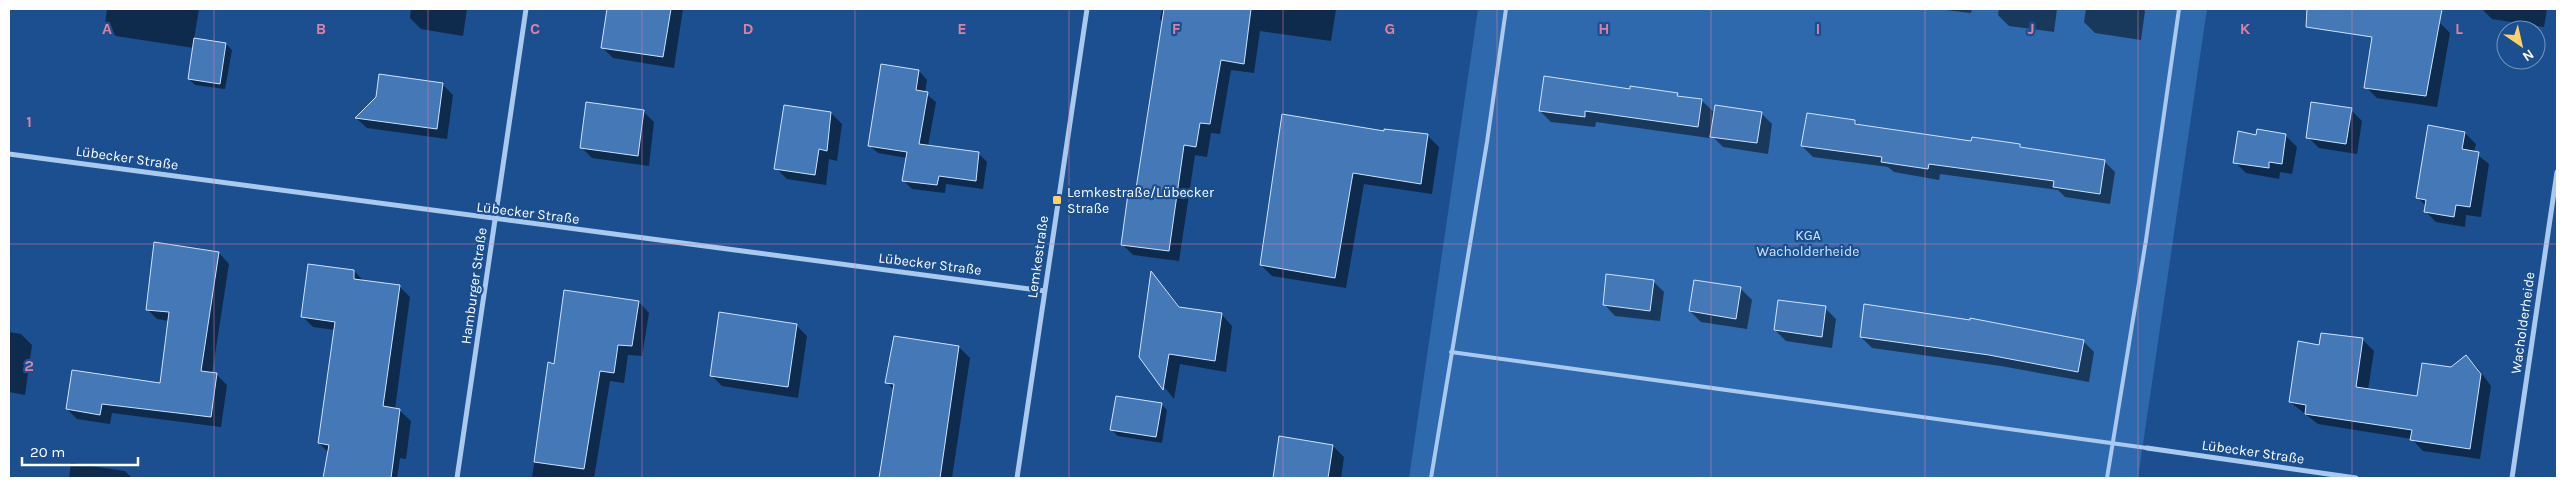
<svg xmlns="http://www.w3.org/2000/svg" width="2566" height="487" viewBox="0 0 2566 487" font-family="Karla,sans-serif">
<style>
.green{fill:#2e69ad}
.shadow{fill:#0007}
.building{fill:#4478b7;stroke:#cfe3fa}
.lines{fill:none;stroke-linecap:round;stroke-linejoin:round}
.service{stroke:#a9c9ee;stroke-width:4}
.minor{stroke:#a9c9ee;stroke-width:5}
.grid{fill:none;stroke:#dd80a5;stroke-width:1;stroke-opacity:0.55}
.poi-dot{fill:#ffd166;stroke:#1b4f8f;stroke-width:2}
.labels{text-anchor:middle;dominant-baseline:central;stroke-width:4.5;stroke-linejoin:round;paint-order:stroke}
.street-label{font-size:14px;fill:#fff;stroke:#1b4f8f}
.poi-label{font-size:14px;fill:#fff;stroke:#1b4f8f;text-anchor:start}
.park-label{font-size:14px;fill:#cfe3fa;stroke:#1b4f8f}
.grid-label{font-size:16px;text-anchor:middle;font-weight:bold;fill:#dd80a5;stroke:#1b4f8f;stroke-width:4.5;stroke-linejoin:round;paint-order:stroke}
</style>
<rect width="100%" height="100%" fill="#1b4f8f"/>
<path class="green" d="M1478,9h729l-69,469h-729z"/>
<path class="shadow" d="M107,9h92l-5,30 32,5 6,6 -7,39 -30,-4 -6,-6 5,-31 -78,-12 -11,-11z
M411,9h56l-4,27 -42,-7 -11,-11z
M608,9h75l-9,59 -61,-10 -11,-11z
M1162,9h174l-5,32 -71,-10 -6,42 -23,-3 -11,64 -9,-1 -4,24 -12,-2 -16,106 -46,-6 -11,-11 14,-48 27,-174 -3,-3z
M1937,9h35l-1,4z
M1999,9h58l-3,23 -45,-6 -11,-11z
M2086,9h57l2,2 -4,29 -46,-7 -11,-11z
M2482,9h65l-3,18 -52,-8z
M2439,22l11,11 -13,74 -60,-9 -11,-11z
M919,71l8,9 -2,13 11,9 -8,44 51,8 8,8 -4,27 -37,-5 -1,9 -33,-4 -8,-8 3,-23 -29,-5 -9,-8z
M442,84l11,11 -6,44 -80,-11 -11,-10z
M1631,90l46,4 3,3 22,4 13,12h46l11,11 -4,30 -45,-7 -13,-13 -1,4 -113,-16 -1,5 -44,-5 -11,-11z
M2351,110l11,11 -5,33 -38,-6 -11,-11z
M643,111l11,11 -5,44 -57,-8 -11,-11z
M831,113l11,11 -5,37 -8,-2 -3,26 -39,-6 -11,-11z
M1855,121l5,5 112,16 48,4 3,3 81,12 11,11 -5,32 -45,-7 -7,-7 -118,-16 -1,6 -45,-8 -6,-5 -75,-10 -11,-11z
M2258,130l28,6 11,11 -5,27 -12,-2 -1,7 -33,-6 -11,-11 22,-26z
M1385,133l43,3 11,11 -7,47 -68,-10 -18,104 -74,-12 -11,-11z
M2465,133l11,11 -2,8 15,12 -8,53 -15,-2 -1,12 -29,-5 -11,-11 1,-5 -8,-8z
M219,253l10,11 -17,110h4l11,11 -6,42 -109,-14 -2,11 -33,-5 -10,-10 94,-25 8,-63 -12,-2 -10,-10z
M354,271l10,10 35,5 11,11 -15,112 4,1 12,11 -5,38 -6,-1 -3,20h-73l5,-25 -10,-10 16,-113 -22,-3 -11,-11z
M1152,273l30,36 39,5 11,12 -6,46 -46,-8 -6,35 -34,-42z
M1653,281l11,11 -4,29 -45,-5 -11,-12z
M1741,289l11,11 -5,29 -46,-7 -11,-11z
M639,302l10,11 -7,43 -14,-1 -4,28 -14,-2 -16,97h-62l17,-114 6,1z
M1825,308l11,11 -4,29 -46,-7 -11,-11z
M796,325l11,11 -9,62 -76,-12 -11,-11z
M9,332l12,2 11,11 -7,50 -16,-3z
M1861,337l222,4 11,11 -5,30 -88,-16 -129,-18z
M2363,340l11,11 -6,39 50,7 48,-41 11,11 14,19 -11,73 -57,-8 -11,-12 -94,-15 -28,-22 30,-56z
M959,347l11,11 -18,120h-71l13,-88 -7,-8z
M1161,404l6,6 -5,33 -44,-7 -6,-6z
M1280,438l53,8 11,11 -3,21h-67z
M71,463l54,8 7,7h-63z"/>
<path class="building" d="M607,9h64l-8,48 -62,-9z
M1164,9h87l-7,55 -23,-4 -11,64 -10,-1 -4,24 -12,-2 -15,106 -48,-6 7,-51 7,1z
M2307,9h135l-16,87 -62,-8 8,-51 -66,-10z
M194,38l32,5 -6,41 -32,-5z
M881,64l38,6 -3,20 12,2 -9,52 60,8 -3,29 -37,-5 -2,9 -35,-4 5,-29 -39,-6z
M379,74l64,9 -6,46 -82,-11 21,-21z
M1544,76l86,13v-3l48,7 -1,3 25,3 -4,28 -113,-16v6l-46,-6z
M586,102l58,8 -6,46 -58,-8z
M2311,102l41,6 -6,36 -40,-6z
M784,105l47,7 -4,39 -8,-2 -4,26 -41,-6z
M1715,105l47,7 -5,31 -47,-6z
M1807,113l48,7v4l116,17 1,-4 48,7v3l85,13 -5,34 -47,-7 1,-6 -125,-17 -1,5 -47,-7 1,-5 -81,-11z
M1282,114l102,17v-2l44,5 -7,50 -68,-11 -18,105 -75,-13z
M2428,125l37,7 -3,17 17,3 -9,55 -14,-2 -2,12 -30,-5 2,-12 -10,-2z
M2257,129l29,5 -4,30 -13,-2v6l-36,-5 5,-32 18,4z
M154,242l65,10 -18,119 16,2 -6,44 -109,-13 -2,11 -34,-6 6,-39 88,13 9,-71 -23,-2z
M308,264l46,6v9l46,6 -17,121 17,3 -9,69h-68l6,-33 -11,-2 17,-121 -34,-5z
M1151,271l28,36 43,6 -7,48 -46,-7 -6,36 -24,-33z
M1606,274l48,6 -4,31 -47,-6z
M1694,280l47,7 -5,32 -47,-8z
M564,290l75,11 -7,45 -14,-1 -4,28 -14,-2 -16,98 -50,-7 14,-100 6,2z
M1778,300l48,6 -4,31 -48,-7z
M1864,304l106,16v-2l114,22 -6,32 -89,-17 -129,-18z
M719,312l78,12 -9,63 -78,-11z
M2321,333l42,5 -7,49 61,9 5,-33 29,4 15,-12 15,19 -11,75 -60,-9 2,-10 -107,-16 1,-9 -17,-3 9,-61 21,4z
M894,336l65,10 -19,132h-61l15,-94 -9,-1z
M1116,396l46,7 -6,34 -46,-7z
M1279,436l54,9 -5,33h-55z"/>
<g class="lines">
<path class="service" d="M1451,352l696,96
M1431,478l56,-336 19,-133
M2107,478l39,-238 33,-231"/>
<path class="minor" d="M9,154l1036,137
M2147,448l209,30
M457,478l69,-469
M1017,478l70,-469
M2512,478l45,-306"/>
</g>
<path class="grid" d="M214,9v469M428,9v469M642,9v469M855,9v469M1069,9v469M1283,9v469M1497,9v469M1711,9v469M1925,9v469M2138,9v469M2352,9v469M9,244h2548"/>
<rect class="poi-dot" x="1052" y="195" width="10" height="10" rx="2.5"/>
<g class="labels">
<g class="street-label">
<text transform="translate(127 158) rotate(8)">Lübecker Straße</text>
<text transform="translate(528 213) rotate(7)">Lübecker Straße</text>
<text transform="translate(1038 257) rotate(-82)">Lemkestraße</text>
<text transform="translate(930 264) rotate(7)">Lübecker Straße</text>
<text transform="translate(474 286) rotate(-82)">Hamburger Straße</text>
<text transform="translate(2523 323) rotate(-82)">Wacholderheide</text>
<text transform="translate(2253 452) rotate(8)">Lübecker Straße</text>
</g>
<g class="poi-label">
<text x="1067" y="192">Lemkestraße/Lübecker<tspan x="1067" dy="16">Straße</tspan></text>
</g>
<g class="park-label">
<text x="1808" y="235">KGA<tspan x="1808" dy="16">Wacholderheide</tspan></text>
</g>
</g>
<g class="grid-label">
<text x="107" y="34">A</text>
<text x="321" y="34">B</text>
<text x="535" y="34">C</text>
<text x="748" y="34">D</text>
<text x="962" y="34">E</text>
<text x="1176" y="34">F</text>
<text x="1390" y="34">G</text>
<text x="1604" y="34">H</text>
<text x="1818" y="34">I</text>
<text x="2031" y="34">J</text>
<text x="2245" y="34">K</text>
<text x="2459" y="34">L</text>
<text x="29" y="127">1</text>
<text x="29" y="371">2</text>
</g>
<rect width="2566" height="487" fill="none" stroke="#ffffff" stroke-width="20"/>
<g transform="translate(2521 45) rotate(146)"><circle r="24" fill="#1b4f8f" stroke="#7695bc"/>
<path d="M0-4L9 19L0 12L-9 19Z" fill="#ffd166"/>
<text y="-8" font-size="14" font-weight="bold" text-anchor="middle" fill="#ffffff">N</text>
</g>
<path d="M22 457v8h116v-8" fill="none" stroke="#ffffff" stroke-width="2.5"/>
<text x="30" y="457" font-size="15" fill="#ffffff" stroke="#1b4f8f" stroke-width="4" paint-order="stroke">20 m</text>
</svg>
